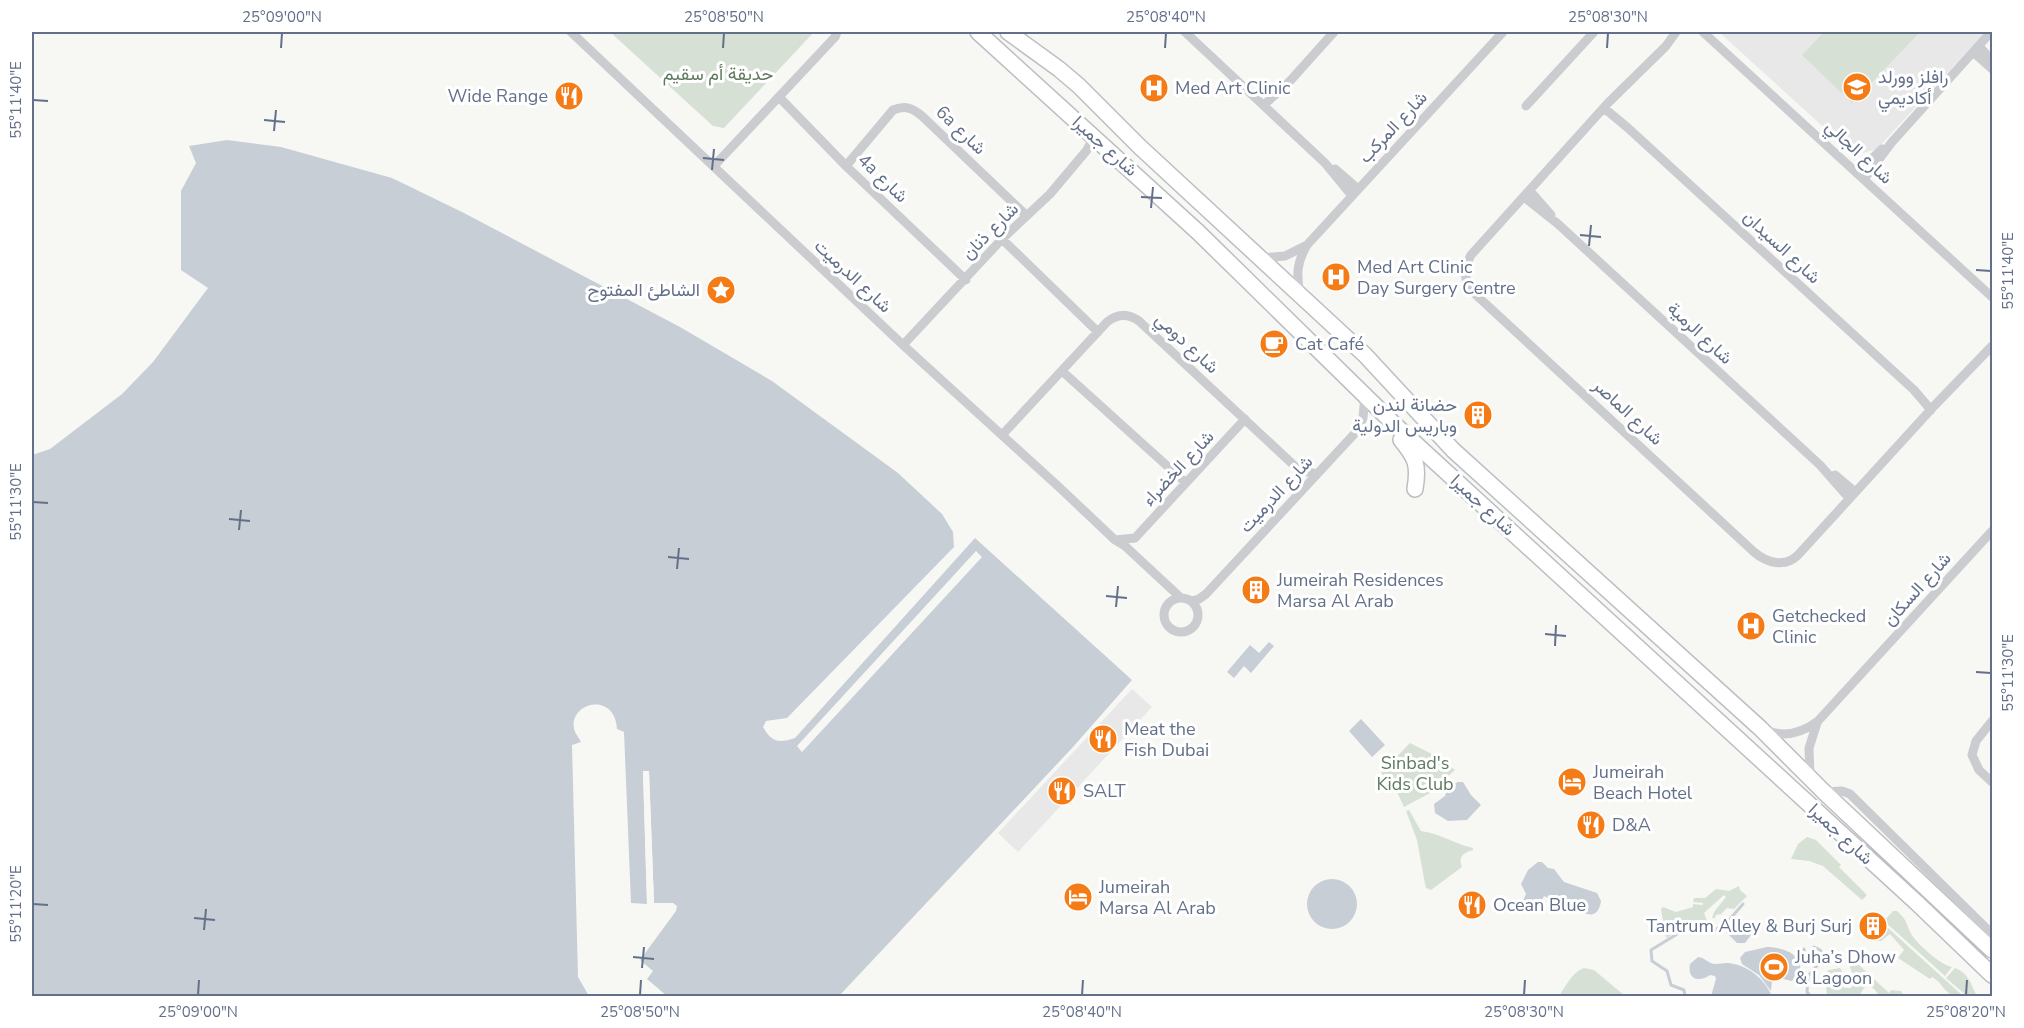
<svg xmlns="http://www.w3.org/2000/svg" width="2024" height="1028" viewBox="0 0 2024 1028" font-family="'Nunito Sans',Vazirmatn,sans-serif">
<style>
.built{fill:#e8e8e8}
.green{fill:#d7e0d5}
.water{fill:#c7ced5}
.pier{fill:#f7f8f4}
.lines{fill:none;stroke-linecap:round;stroke-linejoin:round}
.stream{stroke:#c7ced5;stroke-width:3}
.primary-casing{stroke:#bcbec3;stroke-width:18}
.street{stroke:#caccd0;stroke-width:9}
.primary{stroke:#fff;stroke-width:15}
.ticks{fill:none;stroke:#637089;stroke-width:2}
.labels{text-anchor:middle;dominant-baseline:central;stroke-width:6;stroke-linejoin:round;paint-order:stroke}
.park-label{font-size:18px;fill:#5f7a60;stroke:#fff}
.poi-label{font-size:18px;fill:#637089;stroke:#fff;text-anchor:start}
.street-label{font-size:18px;fill:#637089;stroke:#fff}
.neatline{fill:none;stroke:#637089;stroke-width:2}
.ticks-label{font-size:15px;text-anchor:middle;fill:#637089}
</style>
<rect width="100%" height="100%" fill="#f7f8f4"/>
<path class="built" d="M1719,32h266l-108,117 -14,4 -11,-2 -11,-8z
M1132,689l20,18 -134,145 -20,-19z"/>
<path class="green" d="M610,32h204l-90,96 -11,-2z
M1824,32h96l-68,71 -50,-48z
M1410,743l24,12 21,15 -25,23 -26,14 -6,-13 -17,-21z
M1409,810l12,21c18,2 34,13 52,17v2c-10,3 -15,6 -11,17l-31,23 -5,-2 -1,-4 -8,-44 -11,-29z
M1807,837l9,3 25,25 -2,2 28,28 -5,5 -39,-34 -14,-5 -18,-2 7,-15z
M1739,886l1,4 7,6 -13,13 -7,-1 -6,6 -5,1 -1,3h-3l2,-6 12,-15 -2,-2 -20,18 4,10 -2,4h-23l-16,11 -6,-9 2,-8 -2,-12 2,-2 13,5 17,-5v-3l10,1v-2l-10,-1 1,-4h11l11,-9 13,2z
M1893,911h4c12,11 8,12 15,24 6,10 29,30 40,32l-7,9 -61,-55z
M1887,927l76,69c-20,1 -17,-11 -31,-19l-2,2 -32,-21 6,-8 -14,-16 -9,7 -6,-1z
M1854,959h6v7l29,27 2,-3 10,1 3,5h-24c-5,-5 -8,-13 -16,-8l-5,8h-32l-2,-23 4,-3 11,-2 2,3 -1,14 4,3h6l4,-7 -5,-14z
M1584,968l10,2 31,26h-66c7,-10 13,-24 25,-28z
M1955,968c14,5 16,17 22,28h-10l-21,-18z"/>
<path class="water" d="M227,140l54,7 111,31 72,35 216,114 92,54 126,92 44,41 11,18 1,15 -167,171 -21,3 -3,6c9,16 16,16 32,11l180,-200 157,142 -59,67 -234,249h-172l-20,-17 6,-8 -13,-11 36,-49 1,-5 -4,-3h-19l-5,-132h-6l4,133 -16,-1 -7,-171 -7,-3c-2,-38 -48,-27 -43,0 1,4 5,9 7,13l-9,3 6,232 11,19h-557v-541l18,-6 72,-55 31,-32 55,-74 -27,-18v-79l15,-28 -7,-17z
M1269,642l5,4 -23,27 -7,-7 -10,12 -7,-6 23,-27 9,8z
M1361,719l24,26 -13,12 -23,-26z
M1458,782h5l8,13 10,10 -14,15 -19,1 -13,-8 -1,-9 11,-8 3,-9z
M1538,862h4l6,6 6,1 10,13 33,11 4,8c-3,21 -18,14 -28,3l-12,1 -17,-9c-5,10 -11,16 -22,7l4,-9 -5,-10 7,-14z
M1307 904a25 25 0 1 1 50 0a25 25 0 1 1-50 0Z
M1737,919l4,4 -1,3 2,4 9,-10 7,6 -13,17h-8l-11,-11z
M1767,947c20,0 47,13 25,34l-13,-3 -7,3 -1,10 -12,-16 -17,-11 -2,-6 5,-6z
M1698,957c7,1 8,4 13,6 4,2 11,0 15,0 21,1 38,15 46,33h-61l5,-17 -1,-3 -5,-1c-11,8 -23,4 -20,-11z"/>
<path class="pier" d="M976,551l6,6 -180,195 -5,-6z
M643,771h6l5,132h-3l-5,-129 4,129 -3,1z"/>
<g class="lines">
<path class="stream" d="M1804,949l2,10 8,-12 6,3 4,8 -16,18 -1,16 3,4
M1685,996l-1,-6 -13,-5 -4,-14 -15,-10 -1,-11 36,-22 21,4 6,-1 16,-12 13,-15"/>
<g class="primary-casing">
<path id="primary" d="M978,32l220,200 197,193 522,478 75,72
M1008,32l51,37 20,17 61,61 225,208 88,95 307,278 64,64 168,158
M1401,440c15,18 18,25 14,49"/>
</g>
<path class="street" d="M571,32l332,313 157,143 55,52 10,6 56,52
M1185,32l140,131 27,33
M1676,32l-10,14 -58,57 -137,152c-8,14 -8,27 4,39l279,258c13,11 31,16 44,3l137,-150 57,-59
M1703,32l289,265
M1979,46l13,15
M1973,52l19,17
M779,97l67,69 120,114
M1264,105l26,-24 44,-49
M1526,106l68,-74
M1604,108l24,20 286,262 17,20
M714,166l121,-129 2,-5
M846,166l47,-56c13,-5 19,-2 29,6l105,100
M1335,169l23,20
M1857,173l25,-24
M1864,179l28,-37 99,-110
M1530,191l21,24
M1524,197l34,27 262,241 29,33
M1002,239l96,93
M1261,258l24,-2 20,-10
M1300,294c-4,-20 -3,-32 7,-49l196,-213
M903,345l99,-106 48,-45 37,-44 7,-14
M1062,371l124,112
M1002,435l105,-113c10,-8 21,-9 32,-1l160,149 18,4
M1835,475l20,17
M1115,540l20,-2 110,-119
M1164 615a17 17 0 1 1 34 0a17 17 0 1 1-34 0Z
M1191,601l8,-2 7,-5 151,-163 6,-13 2,-23
M1992,721l-16,20 -4,14 7,15 13,12
M1765,730c19,8 37,3 53,-9l174,-190
M1810,777l-1,-29 8,-25
M1824,792l18,-1 8,3 142,140"/>
<use href="#primary" class="primary"/>
</g>
<path class="ticks" d="M281,48l1,-15M723,48l1,-15M1165,48l1,-15M1607,48l1,-15M33,100l15,1M264,120l21,2M274,131l2,-21M703,158l21,2M712,170l2,-21M1141,197l21,1M1151,208l2,-21M1580,235l21,2M1589,246l2,-21M1976,270l15,1M33,502l15,1M229,519l21,2M239,530l2,-20M668,557l21,2M677,569l2,-21M1106,596l21,2M1116,607l2,-21M1545,634l21,2M1555,646l1,-21M1976,672l15,1M33,904l15,1M194,918l21,2M204,930l2,-21M633,957l21,2M642,968l2,-21M198,995l1,-15M640,995l1,-15M1082,995l1,-15M1524,995l1,-15M1966,995l1,-15"/>
<defs>
<g id="school-disc" transform="scale(1.5)"><circle r="9.5" fill="#f57b17" stroke="#fff"/><path d="M0-5L7-2L0 1L-7-2ZM-4 1L0 2.5L4 1V4Q0 6-4 4Z" fill="#fff"/></g>
<g id="hospital-disc" transform="scale(1.5)"><circle r="9.5" fill="#f57b17" stroke="#fff"/><path d="M-5-5h3v3.5h4V-5h3V5h-3V1.5h-4V5h-3Z" fill="#fff"/></g>
<g id="restaurant-disc" transform="scale(1.5)"><circle r="9.5" fill="#f57b17" stroke="#fff"/><path d="M-5-6h1v4h1v-4h1v4h1v-4h1v5L-1.5 .5V6h-2V.5L-5-1ZM5-6V6H3V1.5H1.5Q1.5-4 5-6Z" fill="#fff"/></g>
<g id="sight-disc" transform="scale(1.5)"><circle r="9.5" fill="#f57b17" stroke="#fff"/><path d="M0-6L1.8-2.2L6-1.7L2.9 1.2L3.7 5.4L0 3.3L-3.7 5.4L-2.9 1.2L-6-1.7L-1.8-2.2Z" fill="#fff"/></g>
<g id="cafe-disc" transform="scale(1.5)"><circle r="9.5" fill="#f57b17" stroke="#fff"/><path d="M-5.5-4.5H6V0H3Q3 3.5 0 3.5H-2.5Q-5.5 3.5-5.5 0ZM3-3.2v2h1.7v-2ZM-6 4.5H4V6H-6Z" fill="#fff"/></g>
<g id="building-disc" transform="scale(1.5)"><circle r="9.5" fill="#f57b17" stroke="#fff"/><path d="M-4-6H4V6H1V3H-1V6H-4ZM-2.5-4.3h1.7v1.8h-1.7ZM.8-4.3h1.7v1.8H.8ZM-2.5-1h1.7V.8h-1.7ZM.8-1h1.7V.8H.8Z" fill="#fff"/></g>
<g id="hotel-disc" transform="scale(1.5)"><circle r="9.5" fill="#f57b17" stroke="#fff"/><path d="M-6-4.5h1.5V1H6V5H4.5V3h-9V5H-6ZM-4 0a1.8 1.8 0 1 1 3.6 0ZM.5 0V-2.5h3Q6-2.5 6 0Z" fill="#fff"/></g>
<g id="stadium-disc" transform="scale(1.5)"><circle r="9.5" fill="#f57b17" stroke="#fff"/><path d="M0-5a6.5 5 0 1 0 0 10a6.5 5 0 1 0 0-10ZM-3.5-1.8h7v3.6h-7Z" fill="#fff"/></g>
</defs>
<g fill-rule="evenodd">
<use href="#school-disc" x="1857" y="87"/>
<use href="#hospital-disc" x="1154" y="88"/>
<use href="#restaurant-disc" x="569" y="96"/>
<use href="#hospital-disc" x="1336" y="277"/>
<use href="#sight-disc" x="721" y="290"/>
<use href="#cafe-disc" x="1274" y="344"/>
<use href="#building-disc" x="1478" y="415"/>
<use href="#building-disc" x="1256" y="590"/>
<use href="#hospital-disc" x="1751" y="626"/>
<use href="#restaurant-disc" x="1103" y="739"/>
<use href="#hotel-disc" x="1572" y="782"/>
<use href="#restaurant-disc" x="1062" y="791"/>
<use href="#restaurant-disc" x="1591" y="825"/>
<use href="#hotel-disc" x="1078" y="897"/>
<use href="#restaurant-disc" x="1472" y="905"/>
<use href="#building-disc" x="1873" y="926"/>
<use href="#stadium-disc" x="1774" y="967"/>
</g>
<g class="labels">
<g class="park-label">
<text x="718" y="74">حديقة أم سقيم</text>
<text x="1415" y="763">Sinbad's<tspan x="1415" dy="21">Kids Club</tspan></text>
</g>
<g class="poi-label">
<text x="1878" y="77">رافلز وورلد<tspan x="1878" dy="21">أكاديمي</tspan></text>
<text x="1175" y="88">Med Art Clinic</text>
<text x="548" y="96" text-anchor="end">Wide Range</text>
<text x="1357" y="267">Med Art Clinic<tspan x="1357" dy="21">Day Surgery Centre</tspan></text>
<text x="700" y="290" text-anchor="end">الشاطئ المفتوح</text>
<text x="1295" y="344">Cat Café</text>
<text x="1457" y="405" text-anchor="end">حضانة لندن<tspan x="1457" dy="21">وباريس الدولية</tspan></text>
<text x="1277" y="580">Jumeirah Residences<tspan x="1277" dy="21">Marsa Al Arab</tspan></text>
<text x="1772" y="616">Getchecked<tspan x="1772" dy="21">Clinic</tspan></text>
<text x="1124" y="729">Meat the<tspan x="1124" dy="21">Fish Dubai</tspan></text>
<text x="1593" y="772">Jumeirah<tspan x="1593" dy="21">Beach Hotel</tspan></text>
<text x="1083" y="791">SALT</text>
<text x="1612" y="825">D&amp;A</text>
<text x="1099" y="887">Jumeirah<tspan x="1099" dy="21">Marsa Al Arab</tspan></text>
<text x="1493" y="905">Ocean Blue</text>
<text x="1852" y="926" text-anchor="end">Tantrum Alley &amp; Burj Surj</text>
<text x="1795" y="957">Juha’s Dhow<tspan x="1795" dy="21">&amp; Lagoon</tspan></text>
</g>
<g class="street-label">
<text transform="translate(1393 127) rotate(-47)">شارع المركب</text>
<text transform="translate(961 130) rotate(44)">6a شارع</text>
<text transform="translate(1105 146) rotate(42)">شارع جميرا</text>
<text transform="translate(1859 152) rotate(43)">شارع الجالي</text>
<text transform="translate(883 178) rotate(44)">4a شارع</text>
<text transform="translate(990 231) rotate(-45)">شارع ذنان</text>
<text transform="translate(1782 247) rotate(43)">شارع السيدان</text>
<text transform="translate(853 276) rotate(43)">شارع الدرميت</text>
<text transform="translate(1700 333) rotate(43)">شارع الرمية</text>
<text transform="translate(1187 343) rotate(43)">شارع دومي</text>
<text transform="translate(1628 412) rotate(43)">شارع الماصر</text>
<text transform="translate(1178 468) rotate(-47)">شارع الخضراء</text>
<text transform="translate(1276 494) rotate(-47)">شارع الدرميت</text>
<text transform="translate(1483 505) rotate(43)">شارع جميرا</text>
<text transform="translate(1917 589) rotate(-48)">شارع السكان</text>
<text transform="translate(1841 834) rotate(43)">شارع جميرا</text>
</g>
</g>
<rect width="2024" height="1028" fill="none" stroke="#ffffff" stroke-width="66"/>
<rect x="33" y="33" width="1958" height="962" class="neatline"/>
<g class="ticks-label">
<text x="282" y="22">25°09'00"N</text>
<text x="724" y="22">25°08'50"N</text>
<text x="1166" y="22">25°08'40"N</text>
<text x="1608" y="22">25°08'30"N</text>
<text transform="translate(16 100) rotate(-90)" y="5">55°11'40"E</text>
<text transform="translate(2008 271) rotate(-90)" y="5">55°11'40"E</text>
<text transform="translate(16 502) rotate(-90)" y="5">55°11'30"E</text>
<text transform="translate(2008 673) rotate(-90)" y="5">55°11'30"E</text>
<text transform="translate(16 904) rotate(-90)" y="5">55°11'20"E</text>
<text x="198" y="1017">25°09'00"N</text>
<text x="640" y="1017">25°08'50"N</text>
<text x="1082" y="1017">25°08'40"N</text>
<text x="1524" y="1017">25°08'30"N</text>
<text x="1966" y="1017">25°08'20"N</text>
</g>
</svg>
